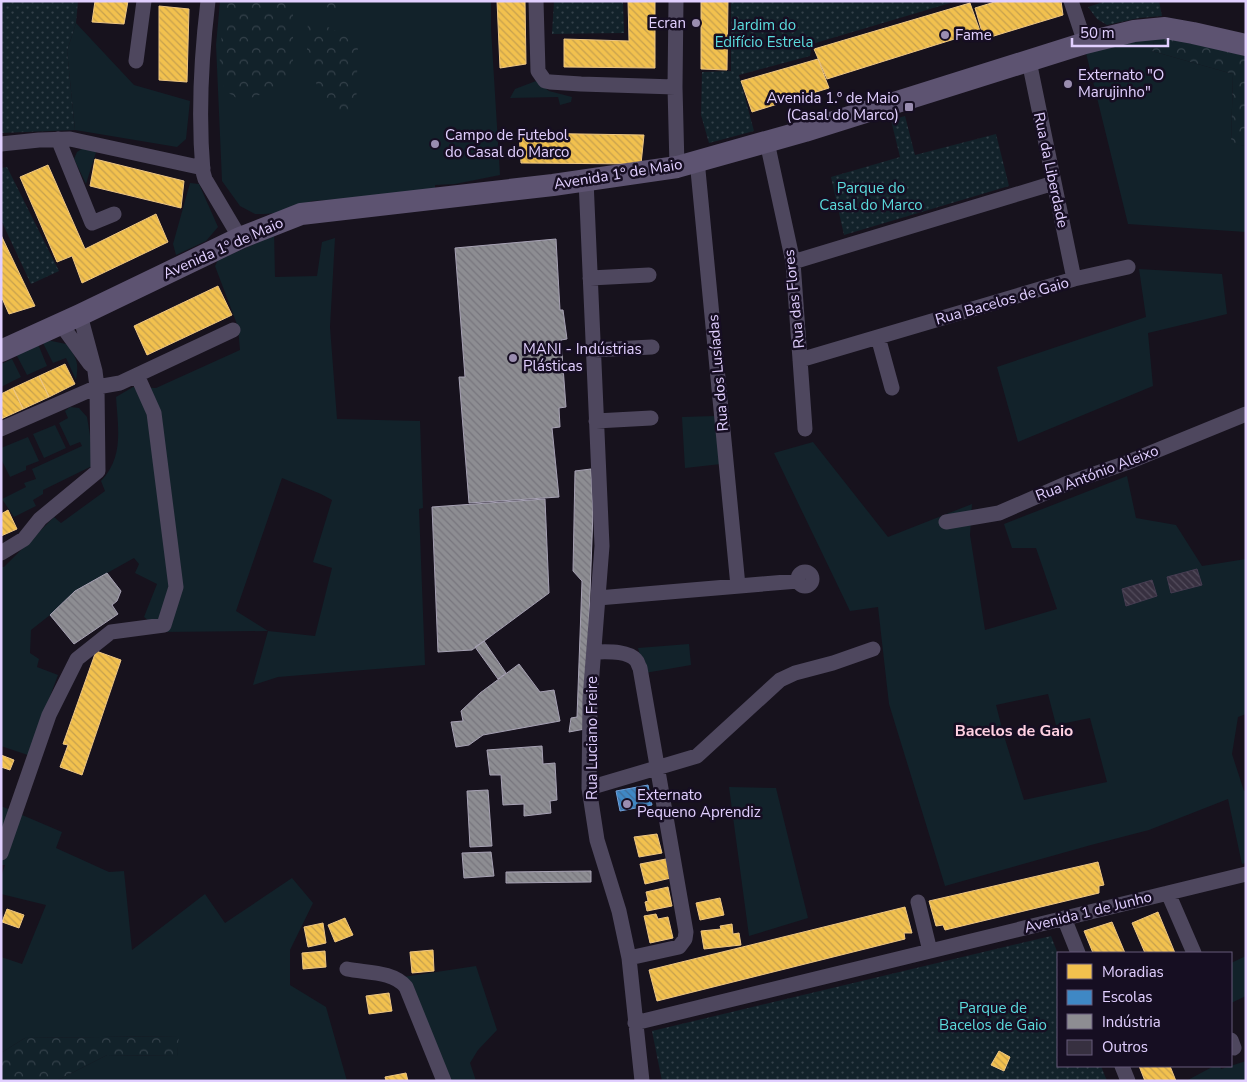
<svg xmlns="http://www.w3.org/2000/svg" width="1247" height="1082" viewBox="0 0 1247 1082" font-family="'Nunito Sans',sans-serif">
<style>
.grass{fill:#12222a;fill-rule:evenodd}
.forest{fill:url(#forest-crowns)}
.park{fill:url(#park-dots)}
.homes{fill:url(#homes-back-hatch);stroke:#edc583}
.schools{fill:url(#schools-back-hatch);stroke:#709dd6}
.industry{fill:url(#industry-back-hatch);stroke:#a6a1b3}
.building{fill:url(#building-back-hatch);stroke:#453c51}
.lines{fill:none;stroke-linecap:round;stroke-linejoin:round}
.street{stroke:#4e475e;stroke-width:15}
.secondary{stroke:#5d5371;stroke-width:22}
.poi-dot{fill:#9a8db0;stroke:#160e22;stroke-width:2}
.labels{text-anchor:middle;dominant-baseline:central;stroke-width:5;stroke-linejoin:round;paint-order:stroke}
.poi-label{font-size:15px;fill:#e1cfff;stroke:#160e22;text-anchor:start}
.park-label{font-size:15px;fill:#5bdcde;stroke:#160e22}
.street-label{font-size:15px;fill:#e1cfff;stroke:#160e22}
.neighbourhood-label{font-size:16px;font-weight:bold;fill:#ffd1e2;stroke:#160e22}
</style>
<defs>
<pattern id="forest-crowns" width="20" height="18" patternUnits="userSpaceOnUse" patternTransform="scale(1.25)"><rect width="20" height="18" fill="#12222a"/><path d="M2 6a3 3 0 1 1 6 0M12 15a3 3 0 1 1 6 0" fill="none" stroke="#34414a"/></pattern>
<pattern id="park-dots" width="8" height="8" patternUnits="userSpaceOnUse" patternTransform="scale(1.25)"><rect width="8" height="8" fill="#12222a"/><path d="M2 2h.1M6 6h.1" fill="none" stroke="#34414a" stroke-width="1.8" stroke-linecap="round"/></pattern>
<pattern id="homes-back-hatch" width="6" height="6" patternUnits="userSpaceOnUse" patternTransform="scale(1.25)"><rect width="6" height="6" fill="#f2c14e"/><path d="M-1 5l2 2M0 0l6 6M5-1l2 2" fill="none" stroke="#c6a04e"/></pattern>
<pattern id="schools-back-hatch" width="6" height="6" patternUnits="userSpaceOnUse" patternTransform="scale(1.25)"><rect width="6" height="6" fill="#3f88c5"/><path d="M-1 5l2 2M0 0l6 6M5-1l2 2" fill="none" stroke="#416e9b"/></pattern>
<pattern id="industry-back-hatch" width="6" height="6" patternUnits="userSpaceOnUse" patternTransform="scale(1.25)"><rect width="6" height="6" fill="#8d8d92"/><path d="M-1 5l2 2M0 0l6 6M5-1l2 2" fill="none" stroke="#77757d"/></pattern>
<pattern id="building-back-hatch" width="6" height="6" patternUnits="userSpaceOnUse" patternTransform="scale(1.25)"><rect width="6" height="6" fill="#373040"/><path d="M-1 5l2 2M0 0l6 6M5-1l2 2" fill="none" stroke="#544d5d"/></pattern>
</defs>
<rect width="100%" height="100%" fill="#17121d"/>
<path class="grass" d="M220,1h271v28l9,146 -45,9 -20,1v8l-123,8 -36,12 -12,1h-9l-15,-8 -18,-25 -6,-136z
M76,23l58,62 56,16 -4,38 -9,8 -102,-17 -8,-79z
M1155,37l-3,14 81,23 -2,69 15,3v86l-118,-8 -42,-171z
M536,81l13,10 23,6 -1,5 -11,3 -2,-8 -48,1 5,-9z
M83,148l14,1 -11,35 -12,-25 3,-7z
M190,183l9,1 19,43 -12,14 -30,14 -3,-11z
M274,230l1,47 42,-1 5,-34 13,-4 -5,89 7,92 83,2 3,87 -4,1 6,156 -147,12 -25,8 15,-54 -106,1 -18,-15 13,-33 -22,-11 4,-9 -5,-6 -59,33 -25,24 -19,15 -1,23 9,6 -2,8 21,8 -30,80 -27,-9v-179h3l50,-50 7,6 44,-32 -4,-10c23,-24 17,-53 15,-84l17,-10 23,1 84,-38 -2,-23 -23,-61 3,-6 48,-21zM282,478l39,16 11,6 -19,62 19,6 -17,68 -47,-5 -32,-20z
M1139,269l83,5 5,40 -79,19 5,53 -135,56 -21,-75 149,-50z
M47,340l19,4c11,14 13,18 10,36l-10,-22 -13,5 -11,-22z
M38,344l9,22 -20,9 -11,-21z
M12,359l9,18 -20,10v-23z
M70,407l9,1 8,9 7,43 -2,6 -49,24v4l-10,6 3,6 -22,11 -12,-18 24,-12 -2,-4 12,-4 -4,-10 50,-23 -2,-4 -10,4 -11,-23 9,-5 -3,-7z
M715,416l6,48 -36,4 -3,-51z
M55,425l11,23 -22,10 -11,-24z
M28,437l11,24 -13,5v4l-16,7 -9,-18v-11z
M813,442l75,95 84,-33 -2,31 15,95 72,-21 -21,-61h-24l-8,-24 123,-48 9,42 40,7 26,41 44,-7v155l-8,3 -6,37 12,37h2v72l-4,1 -14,-65 -79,31 -58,15 -146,41 -56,-182 -11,-97 -28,4 -76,-158zM1048,694l8,31 34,-7 17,64 -83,18 -20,-64 -8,-31z
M689,644l2,21 -46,8 -7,-25z
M729,787l47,1 32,130 -59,18z
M1,806l61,26 -6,16 53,24 15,-1 8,79 73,-56 20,29 67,-45 21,25 -23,47v35l36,22 21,74h-291l51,-26 70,1 1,-20 -153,2 -24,15v-96l21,7 24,-59 -45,-11v-17l4,-12h-4z
M1246,956v40l-15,7v-40z
M476,966l21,64 -19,20 -8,13 6,18h-27l-46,-104z
M1246,1061v20h-60l28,-15h6l1,3z"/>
<path class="forest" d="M227,1h68l-2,7v53l-12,27 -40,13 -17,-11 -5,-35z
M317,1h34l-4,11 -26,-6z
M308,17l50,25 -2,70h-27l-11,-23 -11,-36z
M1166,36l80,20v90l-15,-2 2,-70 -81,-23 3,-14z
M179,1036l-2,20 -70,-1 -51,26h-55v-28l24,-15z"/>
<path class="park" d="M1,1h77l-2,22 -9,28 8,79 -74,3z
M554,1h69l1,32 -72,1z
M731,1h226l-145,43 -2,12 -71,19 15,56 -45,12 -8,-28 1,-43 29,-1z
M1106,1h53l3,15 -23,2 -32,7 -10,-6 -9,-12z
M905,116l10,39 81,-21 13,52 -165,49 -13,-58 69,-20 -9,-37z
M7,167l52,104 -28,13 -30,-64v-52z
M1051,936l7,18v112h43l6,15h-445l-10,-50z"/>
<path class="homes" d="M95,1h33l-4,23 -32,-2z
M497,1h28l1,63 -26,4z
M628,1h27v67l-91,-1v-28l65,2z
M701,1h27l-1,69 -26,-1z
M998,1h63l2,14 -79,24 -9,-31z
M970,3l10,28 -153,48 -13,-30z
M159,6l30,3 -2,73 -28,-2z
M818,59l11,29 -77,24 -11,-31z
M519,133l125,2 -3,29 -120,-1z
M95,159l89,22 -3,27 -91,-22z
M48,165l37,84 71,-35 12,28 -86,41 -10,-27 -15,6 -37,-85z
M1,235l34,71 -26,8 -8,-18z
M218,286l14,29 -85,40 -13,-29z
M65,364l10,20 -26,13 -10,-21z
M39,376l10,21 -26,12 -10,-21z
M13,388l10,21 -22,10v-25z
M8,510l9,19 -16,7v-22z
M96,651l25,9 -39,115 -22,-8 8,-22 -5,-1z
M1,755l13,5 -4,10 -9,-3z
M657,834l5,19 -23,4 -5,-20z
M666,859l5,19 -26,6 -5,-20z
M1098,862l6,23 -5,1v7l-154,37 -2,-5 -7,1 -7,-25z
M668,887l4,19 -25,5 -2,-9 3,-1 -2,-9z
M720,898l4,17 -24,5 -4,-17z
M905,907l7,26h-8l1,6 -248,62 -8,-31z
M7,909l17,6 -5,13 -17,-6z
M1158,912l17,41h-30l-13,-30z
M656,914l2,5 10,-2 5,21 -23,5 -6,-27z
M345,918l8,17 -18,7 -7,-17z
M1112,922l13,31h-32l-9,-22z
M323,923l3,20 -18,4 -4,-20z
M732,924l1,10 6,-1 2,12 -37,4 -3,-18 20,-2 -1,-3z
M433,950l1,21 -22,2 -2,-21z
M325,951l1,16 -23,2 -1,-16z
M389,993l3,18 -23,3 -3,-18z
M999,1051l11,6 -6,14 -13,-6z
M1139,1066h31l6,15h-31z
M406,1073l2,8h-22l-1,-4z"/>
<path class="schools" d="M648,785l4,20 -32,6 -4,-20z"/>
<path class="industry" d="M556,239l4,71h3l4,29 -6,1 5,67 -7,1 1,19 -8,1 7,69 -90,6 -10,-126h6l-10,-129z
M591,469l2,43 -8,217 -16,3 2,-14 6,-1 5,-136 -9,-10 2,-100z
M545,499l4,94 -77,57 -34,2 -6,-145z
M107,573l14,18 -4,10 -5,4 6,9 -44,30 -24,-29 25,-24z
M484,641l22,32 -8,6 -23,-32z
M519,664l21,28 14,-2 6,31 -77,14 -14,10 -13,2 -5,-25 12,-1 -2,-10 19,-18z
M542,746l1,18 12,-1 2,37 -7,1 1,12 -27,3v-12l-21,1 -2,-30h-11l-3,-25z
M488,790l4,56 -22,1 -3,-56z
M491,852l3,24 -30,2 -2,-25z
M591,871v11l-85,1v-11z"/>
<path class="building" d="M1197,569l5,16 -31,8 -4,-16z
M1152,580l5,16 -31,10 -4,-17z"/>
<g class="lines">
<path class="street" d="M208,1c-7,57 -10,113 -5,171l2,7 35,59
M536,1l2,70 7,10 5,1 31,2 94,3
M676,1l-1,86 2,80
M1071,1l14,42
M136,61l8,-60
M1029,61l45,218
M58,139l34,84 22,-9
M767,142l26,120 12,167
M1,144l38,-4 31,-1 133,29
M697,160l41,426
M586,180l16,366 -12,153 -1,89 8,52 22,71 10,47 13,123
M793,262l261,-79
M590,278l59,-3
M60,323l30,41
M878,337l14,51
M593,350l59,-3
M800,360l274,-81 54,-12
M596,421l55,-3
M1,429l96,-42 23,-4 113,-53
M946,522l53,-9 69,-30 58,-20 120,-49
M1,553l23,-14 16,-20 58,-48 -1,-84 -2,-16 -15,-56
M798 579a7 7 0 1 1 14 0a7 7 0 1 1-14 0Z
M598,598l200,-17
M594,652c12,0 33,-2 42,8 2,2 2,5 4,8l46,264 -1,7 -6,8 -50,11
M589,788l108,-32 83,-76 15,-7 38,-10 40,-14
M1,853l48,-138 28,-56 34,-27 53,-7 12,-38 -22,-174 -17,-38
M1168,893l26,60
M918,902l12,49
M1064,918l14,35
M347,969c19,4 46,2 59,18l38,94
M635,1023l611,-149
M1231,1040l3,8
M1122,1066l6,15"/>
<path class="secondary" d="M1,351l79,-36 160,-77 61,-24 252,-29 124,-18 128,-36 280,-88 49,-12 31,-3 28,5 53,12"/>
</g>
<g class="poi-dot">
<circle cx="696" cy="23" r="5"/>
<circle cx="945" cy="35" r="5"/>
<circle cx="1068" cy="84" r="5"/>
<rect x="904" y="102" width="10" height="10" rx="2.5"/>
<circle cx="435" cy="144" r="5"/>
<circle cx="513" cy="358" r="5"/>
<circle cx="627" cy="804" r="5"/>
</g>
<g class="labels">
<g class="poi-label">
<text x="686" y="23" text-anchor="end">Ecran</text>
<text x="955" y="35">Fame</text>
<text x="1078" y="75">Externato "O<tspan x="1078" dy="17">Marujinho"</tspan></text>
<text x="899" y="98" text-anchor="end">Avenida 1.º de Maio<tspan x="899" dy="17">(Casal do Marco)</tspan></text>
<text x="445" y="135">Campo de Futebol<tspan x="445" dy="17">do Casal do Marco</tspan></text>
<text x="523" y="349">MANI - Indústrias<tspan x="523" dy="17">Plásticas</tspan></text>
<text x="637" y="795">Externato<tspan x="637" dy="17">Pequeno Aprendiz</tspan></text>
</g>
<g class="park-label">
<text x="764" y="25">Jardim do<tspan x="764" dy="17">Edifício Estrela</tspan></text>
<text x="871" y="188">Parque do<tspan x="871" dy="17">Casal do Marco</tspan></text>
<text x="993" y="1008">Parque de<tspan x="993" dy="17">Bacelos de Gaio</tspan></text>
</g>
<g class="street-label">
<text transform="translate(1051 170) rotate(78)">Rua da Liberdade</text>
<text transform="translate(618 174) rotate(-9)">Avenida 1º de Maio</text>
<text transform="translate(223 248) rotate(-24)">Avenida 1º de Maio</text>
<text transform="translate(794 299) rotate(-96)">Rua das Flores</text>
<text transform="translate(1002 301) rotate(-16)">Rua Bacelos de Gaio</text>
<text transform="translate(718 373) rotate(-95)">Rua dos Lusíadas</text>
<text transform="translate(1097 473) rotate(-21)">Rua António Aleixo</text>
<text transform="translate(592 738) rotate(-90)">Rua Luciano Freire</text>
<text transform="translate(1088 912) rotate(-14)">Avenida 1 de Junho</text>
</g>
<g class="neighbourhood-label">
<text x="1014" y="731">Bacelos de Gaio</text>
</g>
</g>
<rect width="1247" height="1082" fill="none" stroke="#e1cfff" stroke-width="5"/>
<rect x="1057" y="952" width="175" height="115" fill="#160e22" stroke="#675b7a"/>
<rect x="1067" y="964" width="25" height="15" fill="#f2c14e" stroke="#675b7a"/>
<text x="1102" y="977" font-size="15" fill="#e1cfff">Moradias</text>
<rect x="1067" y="990" width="25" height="15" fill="#3f88c5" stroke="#675b7a"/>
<text x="1102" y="1002" font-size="15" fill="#e1cfff">Escolas</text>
<rect x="1067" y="1014" width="25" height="15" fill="#8d8d92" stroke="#675b7a"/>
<text x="1102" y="1027" font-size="15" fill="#e1cfff">Indústria</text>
<rect x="1067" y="1040" width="25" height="15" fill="#373040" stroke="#675b7a"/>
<text x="1102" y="1052" font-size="15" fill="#e1cfff">Outros</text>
<path d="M1072 38v8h96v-8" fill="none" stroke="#e1cfff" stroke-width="2.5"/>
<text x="1080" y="38" font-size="15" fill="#e1cfff" stroke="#160e22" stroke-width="4" paint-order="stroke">50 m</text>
</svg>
